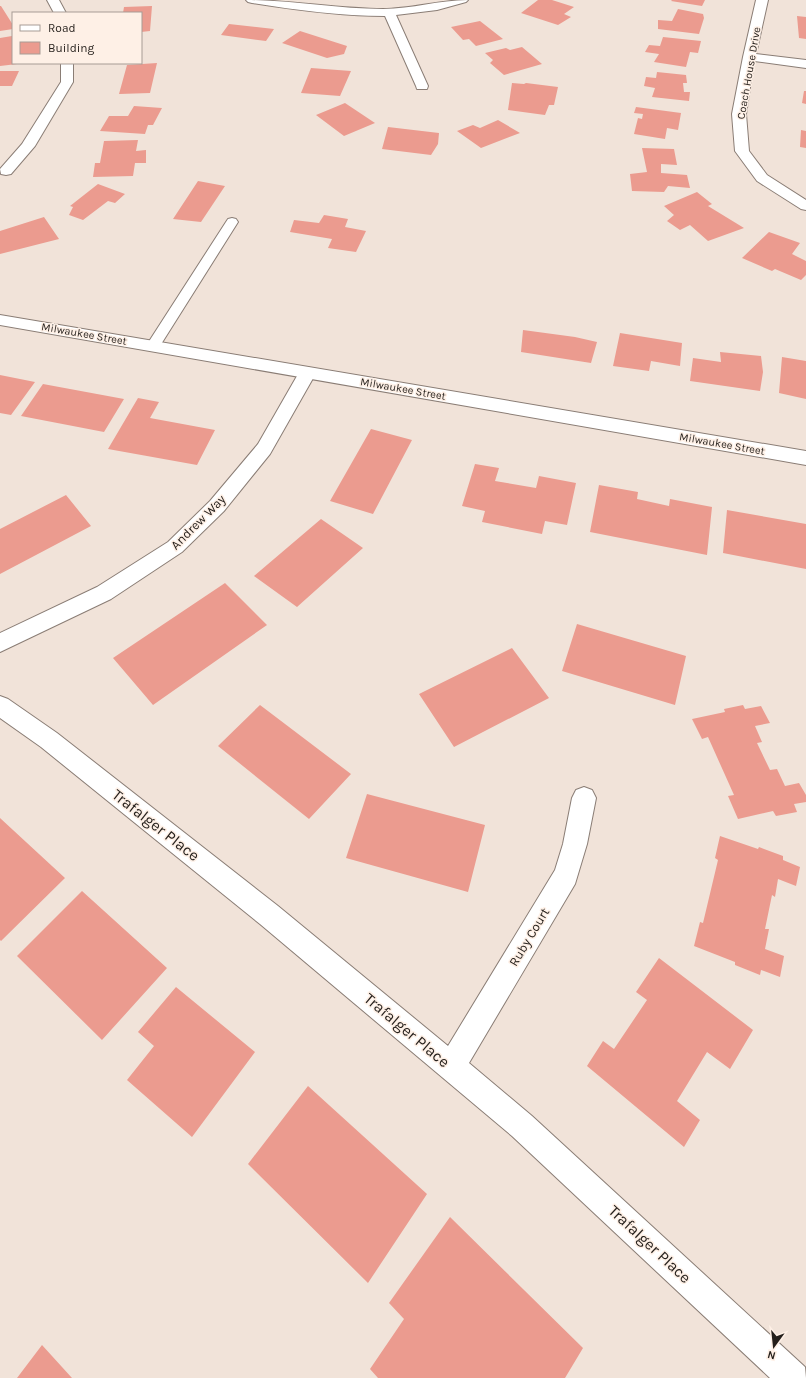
<svg xmlns="http://www.w3.org/2000/svg" width="806" height="1378" viewBox="0 0 806 1378" font-family="Karla,sans-serif">
<style>
.building{fill:#eb9b8f}
.lines{fill:none;stroke-linecap:round;stroke-linejoin:round}
.service-casing{stroke:#8a7d75;stroke-width:2}
.minor-casing{stroke:#8a7d75;stroke-width:2}
.tertiary-casing{stroke:#8a7d75;stroke-width:2}
.service{fill:#fff;fill-rule:evenodd}
.minor{fill:#fff;fill-rule:evenodd}
.tertiary{fill:#fff;fill-rule:evenodd}
.labels{text-anchor:middle;dominant-baseline:central;stroke-width:3;stroke-linejoin:round;paint-order:stroke}
.far-street-label{font-size:11px;fill:#241f1b;stroke:#fef0e6}
.street-label{font-size:13px;fill:#241f1b;stroke:#fef0e6}
.near-street-label{font-size:16px;fill:#241f1b;stroke:#fef0e6}
</style>
<rect width="100%" height="100%" fill="#f1e3d9"/>
<path class="building" d="M538,0h14l22,7 -10,7 7,3 -13,8 -37,-12z
M672,0h33l-3,6 -31,-5z
M0,6h1l12,19v4l-13,2z
M152,6l-2,25 -9,1v-19h-18l1,-6z
M678,9l25,5 1,4 -5,16 -41,-5v-9l14,1z
M797,16l9,1v22l-7,-1z
M480,21l23,18 -27,7 -7,-7 -6,1 -12,-13z
M229,24l45,5 -8,12 -45,-6z
M300,31l47,15 -3,8 -17,4 -45,-15z
M12,36l1,27 4,1 -17,2v-28z
M663,37l38,4 -3,12 -8,-1 -4,15 -32,-5 5,-8 -14,-2 4,-7 11,1z
M522,47l20,17 -38,11 -14,-12 3,-3 -8,-7 21,-5 4,2z
M157,63l-7,30 -31,1 8,-29z
M311,68l40,3 -11,25 -39,-3z
M0,71h19l-7,15h-12z
M657,72l29,3 1,8h-4l1,9h6l-1,9 -37,-4 3,-9 -11,-2 2,-9 10,1z
M512,83l12,1 2,-1 32,4 -4,18h-5l-4,10 -37,-5z
M804,91h2v13l-4,-1z
M345,103l30,20 -31,13 -28,-21z
M134,106l28,2 -9,17h-5l-3,9 -45,-3 9,-15h19z
M636,107l45,6 -3,17 -11,-2 -2,11 -31,-5 4,-16 4,1 1,-5 -9,-1z
M498,120l22,13 -39,15 -24,-17 16,-6 7,3z
M388,127l51,6 -1,11 -7,11 -49,-6z
M801,130l5,1v17l-6,-1z
M138,140l-2,11 10,-1v13h-11l-2,13 -40,1 2,-14h5l4,-22z
M642,148l32,1 3,16 -16,-1v9l26,2 3,13 -22,-2 -4,6 -32,-1 -2,-17 17,-2z
M198,181l27,5 -24,36 -28,-3z
M98,184l27,10 -10,9 -7,-2 -25,19 -14,-5 4,-8 -3,-1z
M697,192l15,12 -4,2 36,22 -36,13 -18,-16 -10,5 -13,-9 7,-6 -10,-9z
M324,215l24,4 -3,8 21,4 -10,21 -28,-4 4,-9 -42,-7 4,-12 25,3z
M44,217l15,22 -59,15v-23z
M769,232l31,11 -8,11 14,7v14l-5,5 -26,-11 -3,2 -30,-13z
M523,330l52,7 22,5 -6,21 -70,-11z
M620,333l62,10 -2,23 -29,-5 -2,10 -36,-5z
M720,352l41,4 2,16 -3,19 -70,-10 3,-23 28,4z
M782,357l24,4v38l-27,-6z
M0,375l35,7 -24,33 -11,-2z
M43,384l81,15 -20,33 -83,-16z
M138,398l21,4 -9,16 65,12 -18,35 -89,-16z
M371,429l41,11 -39,74 -43,-13z
M475,464l24,4 -4,13 41,7 3,-12 37,7 -9,42 -22,-4 -3,13 -60,-12 3,-11 -23,-5z
M599,485l39,7 -1,7 32,7 1,-7 42,8 -5,48 -117,-23z
M66,495l25,31 -91,48v-45z
M727,510l79,14v45l-83,-16z
M321,519l42,29 -66,59 -43,-31z
M225,583l42,42 -114,80 -40,-47z
M577,624l109,32 -11,49 -113,-34z
M512,648l37,50 -95,49 -35,-53z
M260,705l91,69 -42,45 -91,-73z
M743,705l2,4 16,-3 9,17 -15,3 7,16 -5,1 13,27 7,-1 8,17 14,-3 7,12v7l-12,2 3,8 -21,4 -3,-5 -35,8 -10,-23 6,-1 -26,-58 -6,2 -10,-20 33,-7 -1,-3z
M367,794l118,31 -17,67 -122,-34z
M0,818l65,60 -64,63 -1,-1z
M720,836l38,13 1,-2 24,9v4l17,7 -4,19 -18,-7 -3,18 -3,-2 -7,34h4l-4,20 19,7 -4,21 -19,-7 -1,5 -25,-10v-3l-41,-16 6,-24 3,1 15,-63 -3,-2z
M82,891l85,77 -65,72 -85,-84z
M659,958l94,72 -23,39 -23,-17 -30,49 23,19 -16,27 -97,-81 16,-25 11,8 33,-49 -11,-8z
M176,987l79,65 -63,85 -65,-57 27,-34 -16,-14z
M308,1086l119,108 -59,89 -120,-119z
M450,1217l133,131 -18,30h-187l-8,-9 34,-50 -15,-16z
M42,1345l30,33h-55z"/>
<g class="lines">
<g class="service-casing">
<path id="service" d="M232,218l4,1 2,3 -80,127 -5,2 -5,-2 -2,-3 2,-3 78,-121 2,-3z"/>
</g>
<g class="minor-casing">
<path id="minor" d="M47,0h12l7,13h-12z
M246,0c46,0 91,9 137,9 29,0 56,-9 85,-9l-2,2 -29,8 -41,5 32,71 -1,3h-10l-1,-3 -31,-70c-45,0 -89,-6 -133,-13l-4,-1z
M756,0h12l-12,54 50,6v8l-52,-7 -8,53 3,37 18,24 39,25v10l-5,-1 -44,-28 -22,-30 -3,-37 11,-57z
M61,63h12v19l-38,64 -24,28 -5,1 -5,-1 -1,-5 22,-25 39,-62z
M307,367l6,2 3,4 -46,81 -46,57 -42,41 -71,47 -111,53v-19l97,-46 71,-45 42,-41 48,-57 43,-75z
M0,696l8,3 49,34 221,173 170,140 107,-176 8,-26 9,-46 4,-8 8,-3 8,3 4,8 -9,46 -12,40 -106,179 63,53 273,251 1,11h-36l-258,-242 -252,-212 -219,-177 -41,-29z"/>
</g>
<g class="tertiary-casing">
<path id="tertiary" d="M0,315l806,136v14l-806,-140z"/>
</g>
<use href="#service" class="service"/>
<use href="#minor" class="minor"/>
<use href="#tertiary" class="tertiary"/>
</g>
<g class="labels">
<g class="far-street-label">
<text transform="translate(749 73) rotate(-80)">Coach House Drive</text>
<text transform="translate(84 334) rotate(10)">Milwaukee Street</text>
<text transform="translate(403 389) rotate(10)">Milwaukee Street</text>
<text transform="translate(722 444) rotate(10)">Milwaukee Street</text>
</g>
<g class="street-label">
<text transform="translate(198 522) rotate(-45)">Andrew Way</text>
<text transform="translate(529 937) rotate(-59)">Ruby Court</text>
</g>
<g class="near-street-label">
<text transform="translate(156 825) rotate(38)">Trafalger Place</text>
<text transform="translate(407 1030) rotate(40)">Trafalger Place</text>
<text transform="translate(650 1244) rotate(43)">Trafalger Place</text>
</g>
</g>
<rect x="12" y="12" width="130" height="52" fill="#fef0e6" stroke="#a79c95"/>
<rect x="20" y="25" width="20" height="6" fill="#ffffff" stroke="#a79c95"/>
<text x="48" y="32" font-size="12" fill="#241f1b">Road</text>
<rect x="20" y="42" width="20" height="12" fill="#eb9b8f" stroke="#a79c95"/>
<text x="48" y="52" font-size="12" fill="#241f1b">Building</text>
<g transform="translate(774 1346) rotate(195)" stroke="#fef0e6" stroke-width="3" paint-order="stroke">
<path d="M0-3L7 15L0 10L-7 15Z" fill="#241f1b"/>
<text y="-6" font-size="11" font-weight="bold" text-anchor="middle" fill="#241f1b">N</text>
</g>
</svg>
